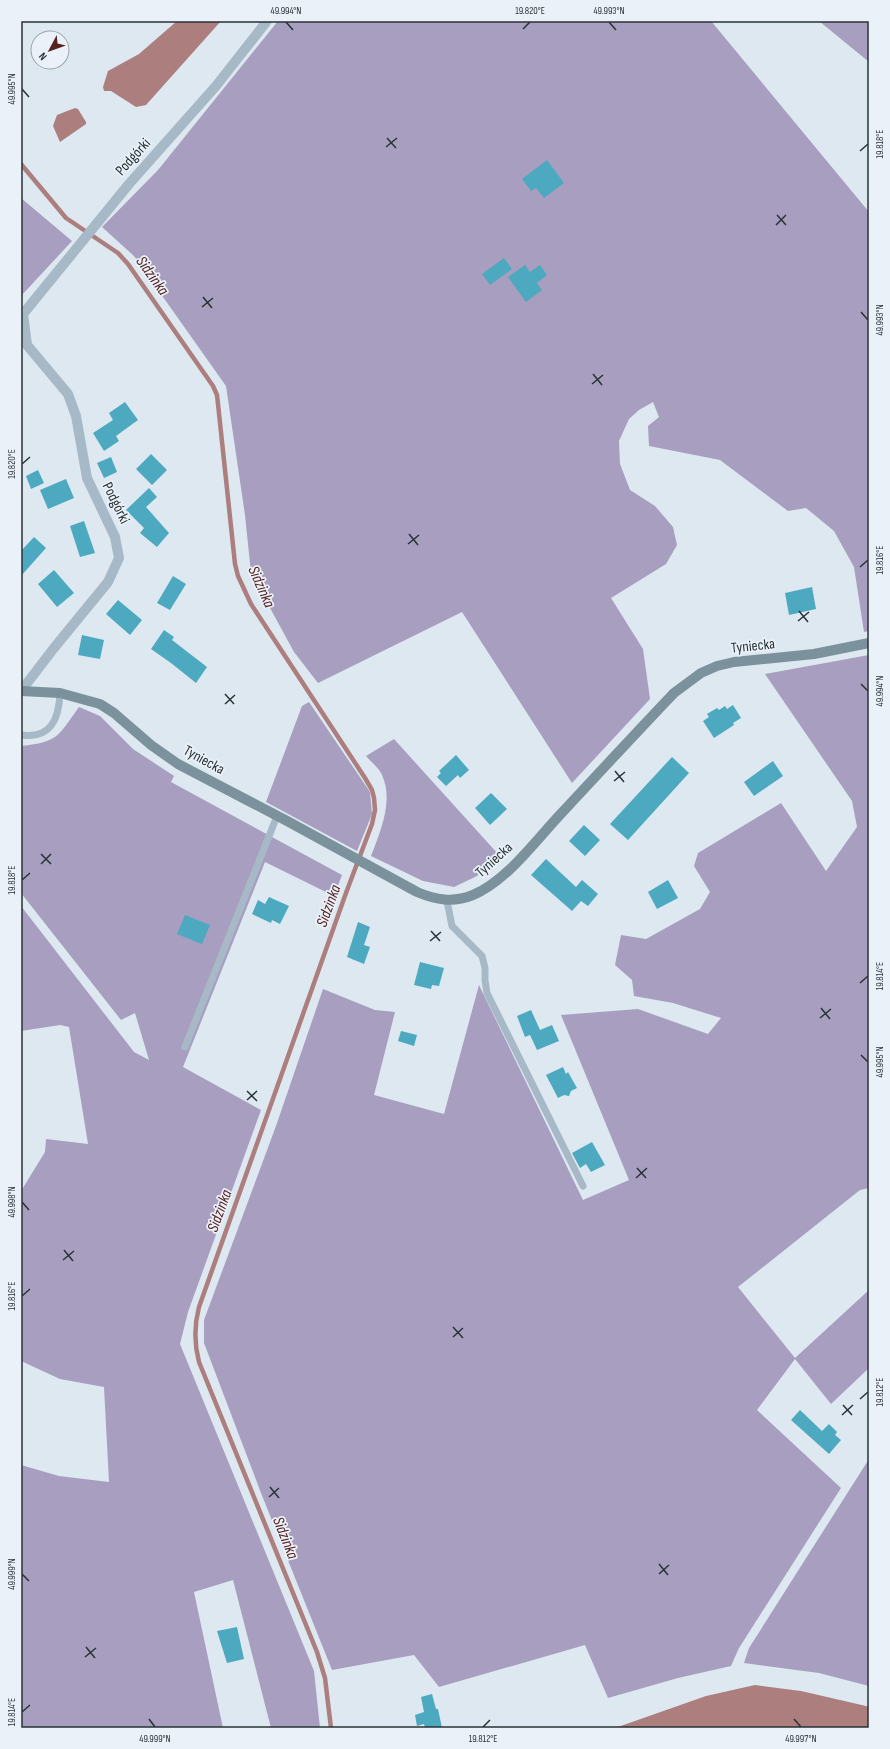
<svg xmlns="http://www.w3.org/2000/svg" width="890" height="1749" viewBox="0 0 890 1749" font-family="'Sofia Sans Condensed',sans-serif">
<style>
.green{fill:#a89ebf}
.water{fill:#ad7e7e}
.lines{fill:none;stroke-linecap:round;stroke-linejoin:round}
.stream{stroke:#ad7e7e;stroke-width:4.5}
.building{fill:#4da9bf}
.lane{stroke:#a7b9c6;stroke-width:7}
.street{stroke:#a7b9c6;stroke-width:10}
.secondary{stroke:#7b929c;stroke-width:10}
.ticks{fill:none;stroke:#293336;stroke-width:1.5}
.labels{text-anchor:middle;dominant-baseline:central;stroke-width:3.5;stroke-linejoin:round;paint-order:stroke}
.street-label{font-size:15px;fill:#293336;stroke:#eaf1f9}
.water-label{font-size:16px;font-style:italic;fill:#562221;stroke:#eaf1f9}
.neatline{fill:none;stroke:#293336;stroke-width:1.5}
.ticks-label{font-size:10px;text-anchor:middle;fill:#293336}
</style>
<rect width="100%" height="100%" fill="#dde8f1"/>
<path class="green" d="M278,21h433l158,191v419l-5,1 -10,-65 -20,-36 -28,-23 -18,3 -68,-51 -71,-14 -1,-20 11,-9 -6,-15 -14,8 -10,9 -10,22 1,23 10,26 25,16 18,21 4,18 -11,19 -55,34 32,51 7,50 -78,84 -110,-171 -144,71 -24,-31 -43,-79 -6,-58 -19,-129 -92,-130 -32,-29 56,-57z
M819,21h50v41z
M21,198l51,43 -51,55z
M869,655v533l-9,2 -122,97 57,71 74,-68v78l-38,36 -36,-45 -38,51 84,78 -102,160 -8,18 -53,12 -70,20 -23,-53 -146,42 -25,-32 -82,15 -71,-177 -57,-150v-23l72,-194 47,-137 52,21 20,2 -21,83 70,19 35,-129 104,215 46,-20 -68,-165 77,-6 70,25 13,-16 -48,-15 -39,-7 -2,-16 -17,-15 6,-30 25,4 54,-30 10,-17 -16,-26 4,-13 83,-50 45,68 31,-44 -5,-26 -87,-127z
M309,702l61,90 2,22 -15,37 -91,-49 36,-96z
M79,707l21,9 33,33 41,27 -3,6 171,93 -8,21 -69,-34 -82,205 78,43 -73,202 -8,32 134,327 6,57h-49l-38,-148 -39,12 29,136h-202v-263l38,11 50,6 -5,-95 -44,-8 -39,-18v-170l24,-39 1,-13 42,5 -19,-117 -9,-2 -39,6v-125l113,146 15,8 -14,-47 -14,7 -100,-127v-147c38,-4 37,-10 58,-39z
M394,739l104,115 -21,22 -23,11 -31,-6 -52,-25c9,-24 23,-55 11,-81 -3,-7 -11,-13 -16,-19z
M869,1459v227l-50,-13 -75,-10 5,-15z"/>
<path class="water" d="M177,21h44l-75,84 -10,2 -25,-16h-7l-1,-4 5,-16 31,-17z
M75,108l3,1 8,13v2l-26,18 -7,-16 4,-11z
M755,1685l46,6 65,15 3,1v21h-254l91,-32z"/>
<g class="lines">
<path class="stream" d="M21,164l45,54 52,35 10,11 85,122 4,9 1,9 17,160 3,12 13,28 114,174 7,12 2,8 1,12 -3,14 -26,69 -147,414c-5,19 -5,36 0,55l118,290 8,26 6,50"/>
</g>
<path class="building" d="M547,160l17,23 -20,15 -8,-10 -5,3 -9,-12z
M504,258l8,11 -22,16 -8,-11z
M525,265l5,7 10,-7 7,10 -10,8 5,7 -16,12 -18,-25z
M125,402l13,18 -22,16 3,5 -15,10 -11,-18 20,-13 -4,-7z
M151,454l16,16 -15,15 -16,-16z
M111,457l6,15 -13,6 -7,-15z
M38,470l6,13 -13,6 -5,-13z
M66,479l8,19 -26,11 -8,-19z
M149,488l8,9 -11,10 23,26 -12,14 -17,-14 4,-5 -18,-18z
M84,521l11,32 -15,4 -10,-31z
M34,537l12,11 -25,28v-25z
M54,570l20,23 -17,14 -19,-23z
M173,576l13,8 -16,26 -13,-7z
M812,587l4,22 -27,6 -4,-22z
M118,600l24,20 -12,15 -24,-21z
M164,630l10,7 -2,3 35,27 -11,16 -25,-20 -20,-14z
M82,635l22,5 -4,19 -22,-4z
M733,705l8,13 -8,5 1,2 -20,13 -11,-17 6,-4 -2,-3 10,-6 2,2 6,-4 2,3z
M456,755l13,15 -9,8 -2,-3 -12,11 -9,-9 4,-4 -2,-2z
M672,757l17,16 -61,67 -18,-16z
M773,761l10,15 -29,20 -10,-14z
M491,793l16,16 -17,16 -15,-17z
M584,825l16,15 -15,16 -16,-15z
M546,859l30,28 6,-7 16,14 -10,12 -7,-5 -9,10 -41,-36z
M668,880l10,18 -21,11 -9,-17z
M269,897l20,9 -9,18 -8,-4 -1,3 -19,-9 6,-14 7,4z
M185,915l25,10 -8,19 -25,-10z
M358,922l12,5 -6,18 6,2 -6,17 -17,-7z
M420,962l24,6 -5,18 -7,-1 -1,4 -17,-4z
M531,1010l9,20 12,-5 7,16 -22,9 -7,-15 -5,2 -8,-21z
M401,1031l16,4 -3,11 -16,-5z
M563,1067l3,7 2,-2 9,16 -6,3 -2,5 -5,-1 -6,3 -12,-23z
M592,1142l13,23 -14,7 -5,-8 -6,4 -8,-15z
M800,1410l22,21 7,-7 8,8 -2,3 6,5 -12,14 -38,-34z
M237,1627l7,32 -17,4 -10,-32z
M432,1694l4,15h2l4,19h-17l-1,-4 -7,2 -2,-11 9,-3 -3,-15z"/>
<g class="lines">
<path class="lane" d="M21,735c30,4 38,-16 39,-42
M447,901l5,25 30,30 3,12v12l2,13 96,193
M185,1047l92,-231"/>
<path class="street" d="M21,314h2l4,31 41,49 8,22 11,62 28,59 4,21 -11,24 -54,66 -33,43
M23,314l106,-130 87,-98 51,-65"/>
<path class="secondary" d="M21,691l39,2 40,11 14,9 37,32 27,19 111,58 128,70c19,8 36,11 56,3 32,-13 61,-52 84,-77 39,-42 78,-84 117,-125l27,-20 16,-7 17,-4 80,-8 55,-11"/>
</g>
<path class="ticks" d="M286,22l7,8M609,22l7,8M523,29l7,-7M22,89l7,8M387,138l9,10M386,147l11,-9M860,151l8,-7M777,215l9,10M776,225l10,-10M203,297l9,11M202,307l11,-9M861,312l7,8M593,374l9,11M592,384l11,-9M22,464l8,-7M409,534l9,11M408,544l11,-9M860,567l8,-7M799,611l9,11M798,621l11,-9M861,684l7,7M225,694l9,10M225,704l10,-9M615,771l9,11M614,781l11,-9M41,854l10,10M41,864l10,-10M22,880l8,-7M431,931l9,10M430,941l11,-9M860,983l8,-7M821,1008l9,11M820,1018l11,-9M861,1055l7,7M247,1091l10,10M247,1100l10,-9M637,1168l9,10M636,1178l11,-10M22,1202l7,8M64,1250l9,11M63,1260l11,-9M22,1296l8,-7M453,1327l10,11M453,1337l10,-9M860,1399l8,-7M843,1405l9,10M842,1415l11,-10M270,1487l9,11M269,1497l10,-9M659,1564l9,11M22,1574l7,7M659,1574l10,-9M86,1647l9,11M85,1657l11,-9M22,1712l8,-7M149,1719l6,8M794,1719l7,8M483,1727l7,-7"/>
<g class="labels">
<g class="street-label">
<text transform="translate(133 157) rotate(-48)">Podgórki</text>
<text transform="translate(116 503) rotate(64)">Podgórki</text>
<text transform="translate(753 646) rotate(-6)">Tyniecka</text>
<text transform="translate(204 760) rotate(29)">Tyniecka</text>
<text transform="translate(494 860) rotate(-42)">Tyniecka</text>
</g>
<g class="water-label">
<text transform="translate(152 276) rotate(54)">Sidzinka</text>
<text transform="translate(261 587) rotate(66)">Sidzinka</text>
<text transform="translate(329 906) rotate(-70)">Sidzinka</text>
<text transform="translate(220 1211) rotate(-70)">Sidzinka</text>
<text transform="translate(285 1538) rotate(68)">Sidzinka</text>
</g>
</g>
<rect width="890" height="1749" fill="none" stroke="#eaf1f9" stroke-width="44"/>
<g transform="translate(50 50) rotate(229)"><circle r="19" fill="#eaf1f9" stroke="#9da5ab"/>
<path d="M0-3L7 15L0 10L-7 15Z" fill="#562221"/>
<text y="-6" font-size="11" font-weight="bold" text-anchor="middle" fill="#293336">N</text>
</g>
<rect x="22" y="22" width="846" height="1705" class="neatline"/>
<g class="ticks-label">
<text x="286" y="14">49.994°N</text>
<text x="530" y="14">19.820°E</text>
<text x="609" y="14">49.993°N</text>
<text transform="translate(11 89) rotate(-90)" y="4">49.995°N</text>
<text transform="translate(879 144) rotate(-90)" y="4">19.818°E</text>
<text transform="translate(879 320) rotate(-90)" y="4">49.993°N</text>
<text transform="translate(11 464) rotate(-90)" y="4">19.820°E</text>
<text transform="translate(879 560) rotate(-90)" y="4">19.816°E</text>
<text transform="translate(879 691) rotate(-90)" y="4">49.994°N</text>
<text transform="translate(11 880) rotate(-90)" y="4">19.818°E</text>
<text transform="translate(879 976) rotate(-90)" y="4">19.814°E</text>
<text transform="translate(879 1062) rotate(-90)" y="4">49.995°N</text>
<text transform="translate(11 1202) rotate(-90)" y="4">49.998°N</text>
<text transform="translate(11 1296) rotate(-90)" y="4">19.816°E</text>
<text transform="translate(879 1392) rotate(-90)" y="4">19.812°E</text>
<text transform="translate(11 1574) rotate(-90)" y="4">49.999°N</text>
<text transform="translate(11 1712) rotate(-90)" y="4">19.814°E</text>
<text x="155" y="1742">49.999°N</text>
<text x="483" y="1742">19.812°E</text>
<text x="801" y="1742">49.997°N</text>
</g>
</svg>
